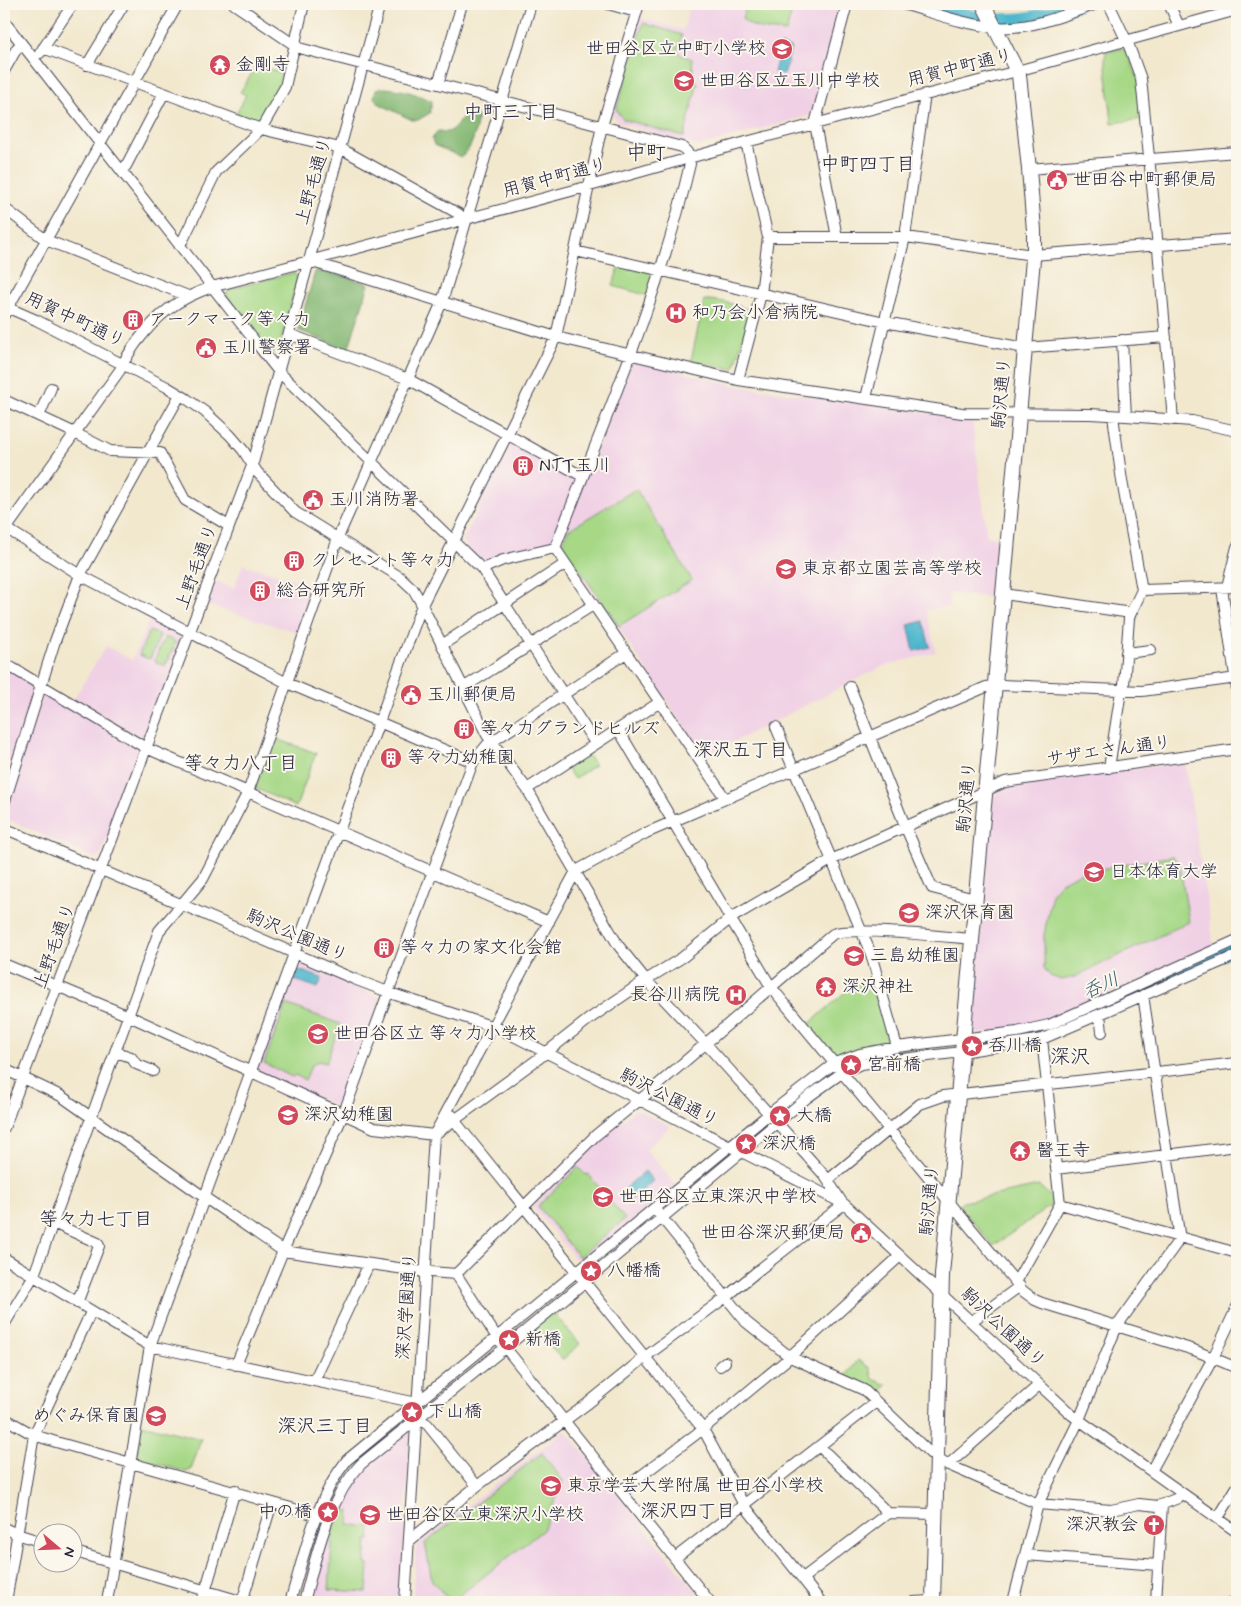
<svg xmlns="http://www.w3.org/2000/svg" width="1241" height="1606" viewBox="0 0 1241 1606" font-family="Mynerve,'Klee One',sans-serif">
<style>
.built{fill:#f0d0e5}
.green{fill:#a6d886;stroke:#647d60}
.forest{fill:#84b873;stroke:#536d57}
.water{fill:#4fb7cd;stroke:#386c84}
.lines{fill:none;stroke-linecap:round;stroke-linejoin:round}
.river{stroke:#4fb7cd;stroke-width:14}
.minor-casing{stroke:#414051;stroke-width:12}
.major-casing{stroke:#414051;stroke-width:16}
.minor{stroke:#fff;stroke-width:10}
.major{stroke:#fff;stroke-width:14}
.labels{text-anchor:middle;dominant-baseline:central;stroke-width:4;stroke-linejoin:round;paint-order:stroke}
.poi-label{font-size:18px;fill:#22223b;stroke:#fbf7ec;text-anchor:start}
.street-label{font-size:18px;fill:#22223b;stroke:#fbf7ec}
.neighbourhood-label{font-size:19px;fill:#22223b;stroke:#fbf7ec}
.water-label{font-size:19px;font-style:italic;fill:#345e75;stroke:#fbf7ec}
.quarter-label{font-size:20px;fill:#22223b;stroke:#fbf7ec}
</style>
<rect width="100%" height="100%" fill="#fbf7ec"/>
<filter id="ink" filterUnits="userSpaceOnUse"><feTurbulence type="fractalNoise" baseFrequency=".02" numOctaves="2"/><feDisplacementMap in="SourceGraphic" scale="10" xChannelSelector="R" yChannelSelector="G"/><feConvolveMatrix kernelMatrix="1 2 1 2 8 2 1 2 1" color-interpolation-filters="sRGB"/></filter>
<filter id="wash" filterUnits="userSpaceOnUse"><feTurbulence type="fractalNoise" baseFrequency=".0096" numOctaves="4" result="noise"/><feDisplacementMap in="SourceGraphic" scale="20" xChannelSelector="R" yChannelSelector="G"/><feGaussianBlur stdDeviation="1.12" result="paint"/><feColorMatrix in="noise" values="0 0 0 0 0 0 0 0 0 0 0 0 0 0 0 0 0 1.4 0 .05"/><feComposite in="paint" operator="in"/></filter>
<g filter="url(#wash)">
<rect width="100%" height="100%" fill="#f2e8ce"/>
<path class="built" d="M690,4h150l-29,111 -111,31 -81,-23 -8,-10 29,-95 43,12z
M634,360l103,26 235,33 15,117 11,2 -5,60 -44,-5v13l-23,4 10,42 -55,15 -177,90 -70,-106 -75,-106 73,-184z
M510,442l67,37 -27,67 -48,9 -16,5 -6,-1 -18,-17z
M243,564l73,23 -15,45 -19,-4 -75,-23 9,-24 18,7z
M151,616l31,16 1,2 -38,107h-3l-69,-41 33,-54 26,14z
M4,668l34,19 -26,79 -8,-6z
M45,691l96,58 -41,107 -5,2 -89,-39 -2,-4 19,-64z
M1185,762l29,185 -167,75 -19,6 -51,5 -4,-3 20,-234 13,-9z
M298,962l81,35 1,3 -37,107 -4,1 -83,-39 37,-105z
M636,1109l35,17 -25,23 30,37 -96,78 -48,-57 65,-65z
M408,1430l2,5 -10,167h-90l14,-60 22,-51 13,-19z
M565,1430l140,172h-293l4,-51 3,-8z"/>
<path class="green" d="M746,4h48l-8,28c-14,-1 -32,-2 -44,-13z
M643,23l39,12 -5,15 4,5 11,4 2,21 4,2 -14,55 -61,-18 -7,-9z
M1124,48l2,2 13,30 4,39 -31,4 -7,-65 1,-6z
M258,64l26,11 -3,11 -22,37 -23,-9 10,-19 -6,-3z
M619,265l37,8 -7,23 -36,-10z
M293,273l5,4 -20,74 -8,2 -44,-57 3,-7z
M704,300c16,0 32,4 47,11l-17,58 -43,-8z
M636,489l56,91 -73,46 -57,-81 6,-15z
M149,631l11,4 -10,24 -11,-4z
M165,637l11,5 -11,24 -11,-5z
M274,738l42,15 -20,54 -41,-19z
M586,752l9,13 -21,14 -10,-14z
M1173,856l7,10 9,56 -115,55 -12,3 -12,-4 -6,-8v-33l8,-42 9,-11 18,-9z
M1237,943v6l-152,69 -44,18 -60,11 -1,-7 36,-5z
M873,975l18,70 -56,13 -28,-32 45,-40z
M286,1004l54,20 -14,39 -8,-2 -7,5 -6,14 -10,-5 -3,2 -28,-14z
M578,1167l8,8 2,-1 37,45 -46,38 -41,-51z
M1039,1186l15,13 -3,3 2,2 -60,42 -34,-41 4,-3z
M552,1311l28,33 -18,16 -28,-34z
M858,1360l12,8 3,11 14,6 -9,10 -11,-9 -21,-10z
M142,1424l59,15 -10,31 -5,2 -47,-14 -2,-5z
M542,1453l21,28 -20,49 -92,72 -19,-21 -7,-38z
M340,1510l10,1 -1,14 22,2 -1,13h-3l-2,24 4,1 -2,27 -38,-2 4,-63z"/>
<path class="forest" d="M380,88c19,0 35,5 52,13l-2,12 -12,7h-6l-32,-16 -6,-6 2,-8z
M467,113h8l3,5c-3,14 -5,31 -17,39l-27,-12 -2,-6 6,-8 11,1c8,-6 11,-13 18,-19z
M319,269l50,15 -21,66 -50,-20 17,-58z"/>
<path class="water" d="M781,45l10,3 -7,27 -10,-3z
M923,621l7,26 -16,4 -6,-26z
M296,969l26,9 -4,10 -26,-9z
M645,1171l8,10 -21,18 -8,-10z"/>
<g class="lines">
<path class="river" d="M923,4l59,15
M1003,20c26,1 50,-7 75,-16
M976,1044l39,-5 32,-9 43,-17 147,-66"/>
</g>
</g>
<g filter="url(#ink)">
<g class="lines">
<g class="minor-casing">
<path id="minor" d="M234,4l65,44 383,99 5,5 3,12c-31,133 -86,257 -135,384
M608,4l28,8
M902,4c30,8 62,21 93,23 33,3 71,-12 101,-23
M1109,4l20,42 12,33 14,136 18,205
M1169,4l10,22
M4,21l275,351 203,197 113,174
M43,48l218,81 79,19 119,66 2,6
M40,53l33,-49
M87,65l37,-61
M4,71l13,-23 5,-4
M438,84l24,-80
M1029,169l208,-17
M121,170l5,-4 38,-73
M4,208l42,32 142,56
M768,237h138l127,18 204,-16
M837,237l-22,-113 32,-120
M179,245l4,-5 33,-68 45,-43 24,-42 19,-83
M575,251l310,71 140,26 141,-11
M309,261l247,76 182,43 224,33 128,1 36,2 66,5 45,10
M4,306l32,14 86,44 45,23 20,12 18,13 25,23 13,15 14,22 38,40 105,65 13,12 7,12 67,134 40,54 91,156 28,35 60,64 119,132 18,28
M4,315l174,-311
M289,334l119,45 174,97
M1122,340l4,76
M738,380l23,-86 7,-57 -22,-95
M866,398l39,-161 20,-143
M4,400l71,33 35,18 50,2 25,47 44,26
M39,416l12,-28
M1113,416l9,65 20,109
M4,527l76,48 207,108 186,79
M4,532l116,-162c4,-10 10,-18 16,-27 22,-29 41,-44 76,-56l385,-103 149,-42 271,-71 220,-61
M555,548l170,250
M482,569l21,-9 52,-12
M1227,587l10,-40
M1222,588l15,101
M1004,594l127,19 11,-23 95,-3
M442,645l123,-81
M1126,653l25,-3
M4,663l142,85 403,174
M850,687l56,141 26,60 43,11
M463,688l130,-83
M776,727l95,227 26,93
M618,729l153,258 252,304 12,9 7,3 152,47 43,18
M1109,768l12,-77 3,-6 5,-67 2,-5
M527,789l133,-87
M4,804l51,-163 25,-66 100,-180
M4,828l350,151 42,16 104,34 344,175 228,211 165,117
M4,964l125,52 245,112 60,7 104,-76 51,-40 57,-39 37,-23 48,-39 100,-58 174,-78 232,-33
M1100,1014l2,18
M116,1052l15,5 5,7 17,7
M4,1069l57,27 143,101 79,54 135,20 38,3 140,-139 51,-41 186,-160c16,-8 115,3 139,5
M452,1115l6,10 245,304 41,76 77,97
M4,1128l249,-665 127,-459
M1056,1169l181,-23
M828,1180l92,-76 23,-8 294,-33
M1060,1204l177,49
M658,1213l88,109 44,35 74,33 66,63 14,10 94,41 73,6 28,-6 19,2 20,-8 3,-5
M53,1223l45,20 1,3 -22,57
M4,1258l146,88 267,57
M456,1274l40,62 214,266
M1016,1282l44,-78 -18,-165
M972,1321l48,-35
M4,1325l30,-50 125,-344 44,-52 45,-87 92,-259 102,-231 89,-298
M236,1365l47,-114 60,-136 130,-353 14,-17 139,-92
M720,1366l5,-4
M314,1381l55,-117
M4,1418l30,17 22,7 267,75
M416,1418l11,6 50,62
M820,1447l68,66
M948,1465l91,-80
M1151,1471l62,-113 24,-51
M621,1491l82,-62 81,-67 116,-106
M1218,1518l19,-31
M4,1528l13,6 25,8
M409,1541l68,-55 110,-82 58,-47 81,-60 34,-28 84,-65
M72,1551l172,51
M1025,1555l133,10
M675,1558l201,-156
M803,1578l85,-65 48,1
M6,1602l28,-167 57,-123
M107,1602l43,-256 272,-741 134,-268 46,-211 37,-122
M202,1602l33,-112
M242,1602l30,-99
M290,1602c15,-49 25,-102 57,-142l422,-346 66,-51 25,-9 37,-7 120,-15 32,-7 188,-85
M304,1602c13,-48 23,-101 57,-138l145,-117 302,-250 35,-25 18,-8 101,-12 80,-13 195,-84
M405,1602l29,-467 142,-264 70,-38 340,-146 16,-2 140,6 95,-13
M913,1602l20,-1
M1013,1602l25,-98 41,-84 38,-94 59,-82 3,-11 -36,-238
M1156,1602l6,-97
M1233,1602h4"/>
</g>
<g class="major-casing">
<path id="major" d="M933,1602l9,-327 92,-1027v-18l-5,-61 -10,-94 -36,-71"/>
</g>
<use href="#minor" class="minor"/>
<use href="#major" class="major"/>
</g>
</g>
<defs>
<g id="school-disc" transform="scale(1.125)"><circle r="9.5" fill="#d1495b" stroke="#fbf7ec"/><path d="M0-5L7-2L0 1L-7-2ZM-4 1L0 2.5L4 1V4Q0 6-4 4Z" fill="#fff"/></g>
<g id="temple-disc" transform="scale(1.125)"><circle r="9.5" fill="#d1495b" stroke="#fbf7ec"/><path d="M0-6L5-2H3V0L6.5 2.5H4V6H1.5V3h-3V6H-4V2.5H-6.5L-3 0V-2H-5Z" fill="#fff"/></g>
<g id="civic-disc" transform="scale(1.125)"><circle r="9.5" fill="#d1495b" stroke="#fbf7ec"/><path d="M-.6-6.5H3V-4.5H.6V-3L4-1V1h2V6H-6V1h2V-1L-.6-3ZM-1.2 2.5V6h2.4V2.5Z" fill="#fff"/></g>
<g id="hospital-disc" transform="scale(1.125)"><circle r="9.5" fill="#d1495b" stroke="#fbf7ec"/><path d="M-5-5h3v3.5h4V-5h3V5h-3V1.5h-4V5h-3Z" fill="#fff"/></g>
<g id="building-disc" transform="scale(1.125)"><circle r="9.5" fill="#d1495b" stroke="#fbf7ec"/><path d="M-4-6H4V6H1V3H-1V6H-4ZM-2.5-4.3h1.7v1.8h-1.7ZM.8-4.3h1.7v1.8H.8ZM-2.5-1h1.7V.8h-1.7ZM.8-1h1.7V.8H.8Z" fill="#fff"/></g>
<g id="university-disc" transform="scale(1.125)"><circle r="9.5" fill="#d1495b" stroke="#fbf7ec"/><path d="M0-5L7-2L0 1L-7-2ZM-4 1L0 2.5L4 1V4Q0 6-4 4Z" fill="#fff"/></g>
<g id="sight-disc" transform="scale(1.125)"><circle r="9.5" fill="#d1495b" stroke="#fbf7ec"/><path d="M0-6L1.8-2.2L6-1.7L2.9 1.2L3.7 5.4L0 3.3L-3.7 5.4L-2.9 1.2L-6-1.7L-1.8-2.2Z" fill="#fff"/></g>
<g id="church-disc" transform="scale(1.125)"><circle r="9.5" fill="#d1495b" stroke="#fbf7ec"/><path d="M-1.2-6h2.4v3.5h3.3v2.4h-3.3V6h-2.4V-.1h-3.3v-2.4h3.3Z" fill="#fff"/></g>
</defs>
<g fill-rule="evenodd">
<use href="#school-disc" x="782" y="49"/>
<use href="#temple-disc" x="220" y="65"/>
<use href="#school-disc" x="684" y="81"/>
<use href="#civic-disc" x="1057" y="180"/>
<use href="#hospital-disc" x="676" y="313"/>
<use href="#building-disc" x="133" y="320"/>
<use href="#civic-disc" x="206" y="348"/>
<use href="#building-disc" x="523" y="466"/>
<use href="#civic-disc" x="313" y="500"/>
<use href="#building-disc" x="294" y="561"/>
<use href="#school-disc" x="786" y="569"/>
<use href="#building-disc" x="260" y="591"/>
<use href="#civic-disc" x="411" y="695"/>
<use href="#building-disc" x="464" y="729"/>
<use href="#building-disc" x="391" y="758"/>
<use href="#university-disc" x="1094" y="872"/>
<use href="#school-disc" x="909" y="913"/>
<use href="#building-disc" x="384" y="948"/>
<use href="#school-disc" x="854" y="956"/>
<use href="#temple-disc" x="826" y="987"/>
<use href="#hospital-disc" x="736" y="995"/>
<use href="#school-disc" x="318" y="1034"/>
<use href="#sight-disc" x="972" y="1046"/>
<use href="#sight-disc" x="851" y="1065"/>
<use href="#school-disc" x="288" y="1115"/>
<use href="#sight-disc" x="780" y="1116"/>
<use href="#sight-disc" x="746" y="1144"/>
<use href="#temple-disc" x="1020" y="1151"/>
<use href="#school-disc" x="603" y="1197"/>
<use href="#civic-disc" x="861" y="1233"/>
<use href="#sight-disc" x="591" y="1271"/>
<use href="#sight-disc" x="509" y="1340"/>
<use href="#sight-disc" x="412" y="1412"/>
<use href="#school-disc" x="156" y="1416"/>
<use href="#school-disc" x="551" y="1486"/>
<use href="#sight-disc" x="328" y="1512"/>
<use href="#school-disc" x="370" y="1515"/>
<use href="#church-disc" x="1154" y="1525"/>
</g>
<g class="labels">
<g class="poi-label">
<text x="766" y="49" text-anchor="end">世田谷区立中町小学校</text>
<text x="236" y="65">金剛寺</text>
<text x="700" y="81">世田谷区立玉川中学校</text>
<text x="1073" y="180">世田谷中町郵便局</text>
<text x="692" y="313">和乃会小倉病院</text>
<text x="149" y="320">アークマーク等々力</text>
<text x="222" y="348">玉川警察署</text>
<text x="539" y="466">NTT玉川</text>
<text x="329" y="500">玉川消防署</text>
<text x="310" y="561">クレセント等々力</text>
<text x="802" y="569">東京都立園芸高等学校</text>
<text x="276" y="591">総合研究所</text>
<text x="427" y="695">玉川郵便局</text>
<text x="480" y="729">等々力グランドヒルズ</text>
<text x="407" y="758">等々力幼稚園</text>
<text x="1110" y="872">日本体育大学</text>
<text x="925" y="913">深沢保育園</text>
<text x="400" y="948">等々力の家文化会館</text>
<text x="870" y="956">三島幼稚園</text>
<text x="842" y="987">深沢神社</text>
<text x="720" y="995" text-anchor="end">長谷川病院</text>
<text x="334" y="1034">世田谷区立 等々力小学校</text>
<text x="988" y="1046">呑川橋</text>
<text x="867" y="1065">宮前橋</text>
<text x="304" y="1115">深沢幼稚園</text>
<text x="796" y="1116">大橋</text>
<text x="762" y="1144">深沢橋</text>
<text x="1036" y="1151">醫王寺</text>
<text x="619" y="1197">世田谷区立東深沢中学校</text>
<text x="845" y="1233" text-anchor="end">世田谷深沢郵便局</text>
<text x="607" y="1271">八幡橋</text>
<text x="525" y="1340">新橋</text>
<text x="428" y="1412">下山橋</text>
<text x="140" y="1416" text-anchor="end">めぐみ保育園</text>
<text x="567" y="1486">東京学芸大学附属 世田谷小学校</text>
<text x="312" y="1512" text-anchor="end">中の橋</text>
<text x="386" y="1515">世田谷区立東深沢小学校</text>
<text x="1138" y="1525" text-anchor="end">深沢教会</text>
</g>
<g class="street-label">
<text transform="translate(960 68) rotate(-14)">用賀中町通り</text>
<text transform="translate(555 178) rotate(-15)">用賀中町通り</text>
<text transform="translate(314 181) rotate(-74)">上野毛通り</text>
<text transform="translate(75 320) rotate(25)">用賀中町通り</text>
<text transform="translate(1002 393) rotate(-85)">駒沢通り</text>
<text transform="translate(197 567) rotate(-70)">上野毛通り</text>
<text transform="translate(1109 751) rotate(-8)">サザエさん通り</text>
<text transform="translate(967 797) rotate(-85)">駒沢通り</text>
<text transform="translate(297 936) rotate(23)">駒沢公園通り</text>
<text transform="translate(55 946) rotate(-70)">上野毛通り</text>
<text transform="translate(669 1098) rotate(27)">駒沢公園通り</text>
<text transform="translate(930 1200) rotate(-85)">駒沢通り</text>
<text transform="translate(407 1306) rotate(-86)">深沢学園通り</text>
<text transform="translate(1003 1328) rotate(43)">駒沢公園通り</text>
</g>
<g class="neighbourhood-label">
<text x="511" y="112">中町三丁目</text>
<text x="868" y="164">中町四丁目</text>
<text x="741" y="750">深沢五丁目</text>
<text x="241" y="763">等々力八丁目</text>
<text x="96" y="1219">等々力七丁目</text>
<text x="325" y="1426">深沢三丁目</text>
<text x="688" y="1511">深沢四丁目</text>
</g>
<g class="water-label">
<text transform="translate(1101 986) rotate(-24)">呑川</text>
</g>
<g class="quarter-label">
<text x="646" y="153">中町</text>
<text x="1070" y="1057">深沢</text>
</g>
</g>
<rect width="1241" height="1606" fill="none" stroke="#fbf7ec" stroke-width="20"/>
<g transform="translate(58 1548) rotate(109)"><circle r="24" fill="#fbf7ec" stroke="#a4a2a5"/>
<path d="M0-4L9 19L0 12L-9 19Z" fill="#d1495b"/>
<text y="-8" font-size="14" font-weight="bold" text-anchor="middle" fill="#22223b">N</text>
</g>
</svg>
